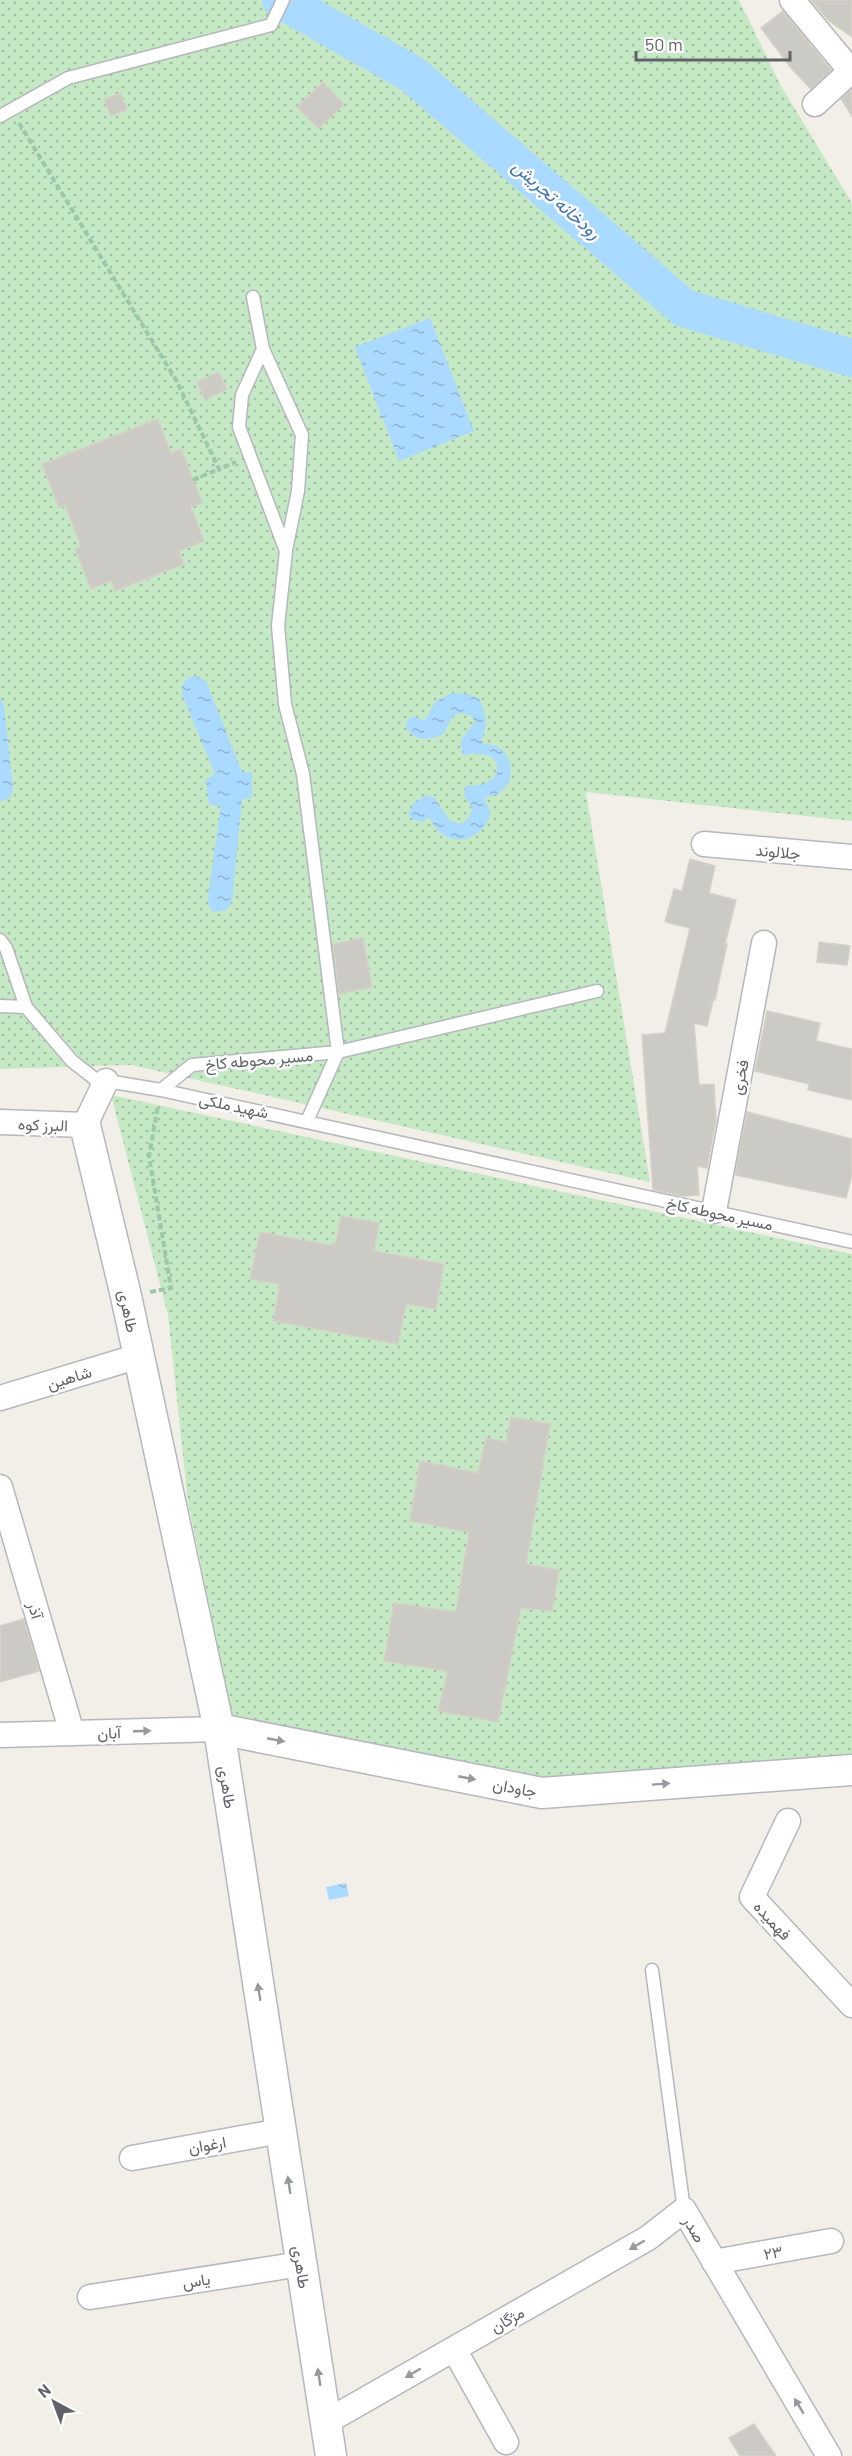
<svg xmlns="http://www.w3.org/2000/svg" width="852" height="2456" viewBox="0 0 852 2456" font-family="Barlow,Vazirmatn,sans-serif">
<style>
.park{fill:url(#park-dots)}
.water{fill:url(#water-ripples)}
.lines{fill:none;stroke-linecap:round;stroke-linejoin:round}
.river{stroke:#aadaff;stroke-width:38}
.building{fill:#cccac5;stroke:#d6d1c6;stroke-width:1.5}
.service-casing{stroke:#b5b8bc;stroke-width:15}
.minor-casing{stroke:#b5b8bc;stroke-width:27}
.tertiary-casing{stroke:#b5b8bc;stroke-width:33}
.path{stroke:#9cc7a9;stroke-width:4;stroke-dasharray:6 3;stroke-linecap:butt}
.service{stroke:#fff;stroke-width:12}
.minor{stroke:#fff;stroke-width:24}
.tertiary{stroke:#fff;stroke-width:30}
.oneway{fill:#979a9d}
.labels{text-anchor:middle;dominant-baseline:central;stroke-width:5;stroke-linejoin:round;paint-order:stroke}
.street-label{font-size:16px;fill:#5f6368;stroke:#fff}
.water-label{font-size:18px;font-style:italic;fill:#4174aa;stroke:#fff}
</style>
<defs>
<pattern id="park-dots" width="8" height="8" patternUnits="userSpaceOnUse" patternTransform="scale(1.5)"><rect width="8" height="8" fill="#c5e8c5"/><path d="M2 2h.1M6 6h.1" fill="none" stroke="#a3c0a4" stroke-width="1.8" stroke-linecap="round"/></pattern>
<pattern id="water-ripples" width="26" height="14" patternUnits="userSpaceOnUse" patternTransform="scale(1.5)"><rect width="26" height="14" fill="#aadaff"/><path d="M2 4q2-2 4 0t4 0M15 11q2-2 4 0t4 0" fill="none" stroke="#8eb4d2"/></pattern>
</defs>
<rect width="100%" height="100%" fill="#f1efe8"/>
<path class="park" d="M0,0h739l42,86 71,117v618l-266,-29 64,390 -519,-117 -131,4z
M111,1095l741,159v500l-307,27 -313,-65 -44,-214 -20,-187z"/>
<path class="water" d="M430,318l44,113 -75,30 -44,-114z
M197,676l9,5 36,91 10,1v24l-10,3 -10,101 -5,9 -13,2 -5,-5 -1,-11 13,-89 -12,-3 -3,-24 9,-6 -33,-80c0,-12 3,-17 15,-18z
M454,693l14,1 11,5c7,15 10,26 2,41l3,4c34,-2 37,52 1,53v5c21,17 -31,66 -56,15l-7,5 -9,-2 -5,-6 6,-11 11,-7 9,1 16,24 10,3 9,-6 3,-10 -8,-13 2,-10c12,2 24,-1 31,-12v-9l-5,-8 -20,-3 -8,3c-9,-17 3,-22 11,-34l-3,-6c-17,-7 -21,1 -27,16 -14,10 -28,10 -39,-4l1,-8 7,-4 10,5c13,-18 5,-19 30,-28z
M0,697l4,9 9,82 -2,9 -11,5z
M346,1883l3,13 -20,4 -3,-13z"/>
<g class="lines">
<path class="river" d="M281,0l131,74 272,234 168,50"/>
</g>
<path class="building" d="M811,0h41v37l-24,-17z
M783,11l48,59 -20,19 -20,-21 -30,-40z
M323,82l21,22 -25,25 -22,-22z
M852,89v27l-11,-17z
M120,93l7,16 -16,7 -7,-16z
M219,372l8,17 -22,11 -8,-18z
M158,419l13,34 10,-4 21,54 -11,4 13,34 -25,10 5,13 -69,27 -4,-10 -20,8 -16,-40 6,-3 -16,-41 -6,3 -17,-44z
M690,859l25,7 -6,27 27,7 -11,44h2l-12,56h-2l-6,26 -13,-3 5,62 15,-1 2,36 -9,48 -10,-2 2,29 -17,1 -29,-6 -11,-155 23,-2 25,-105 -25,-6 9,-33 8,2z
M363,938l9,49 -33,7 -6,-50z
M819,942l31,4 -3,19 -30,-3z
M767,1011l53,12 -4,18 36,8v51l-44,-10 1,-6 -54,-13z
M747,1112l105,27v35l-6,24 -111,-23z
M341,1216l38,7 -5,28 70,13 -8,45 -30,-5 -8,40 -125,-23 7,-37 -30,-5 10,-47 75,14z
M511,1417l39,7 -24,140 33,6 -7,41 -31,-3 -23,114 -60,-11 10,-40 -64,-10 10,-58 62,9 13,-80 -59,-11 10,-60 58,12 8,-35 20,4z
M24,1619l15,52 -39,11v-56z
M754,2424l22,32h-36l-11,-18z"/>
<g class="lines">
<g class="service-casing">
<path id="service" d="M0,116l68,-38 203,-53 12,-25
M253,297l10,52 39,86 -4,56 -12,59
M263,349l-21,46 -3,32 47,124 -8,75 7,78 18,70 35,278 -31,69
M0,940l6,8 20,59 46,54 23,18 66,11 31,-25 146,-13 259,-61
M0,1006l26,1
M161,1090l691,152
M652,1970l32,240"/>
</g>
<g class="minor-casing">
<path id="minor" d="M792,0l59,71
M815,104l37,-34
M704,844l148,13
M0,1122l85,3 21,-44
M714,1211l50,-268
M0,1398l139,-42
M0,1487l72,246
M0,1735l219,-6
M788,1821l-36,76 100,108
M132,2158l149,-27
M714,2262l117,-21
M90,2297l211,-33
M454,2349l52,93
M326,2422l322,-184 36,-28 145,246"/>
</g>
<g class="tertiary-casing">
<path id="tertiary" d="M85,1125l41,171 93,433 112,727
M219,1729l323,64 310,-23"/>
</g>
<path class="path" d="M19,123l157,257 43,89 17,-7
M193,480l26,-11
M150,1292l21,-4 -22,-132 9,-50"/>
<use href="#service" class="service"/>
<use href="#minor" class="minor"/>
<use href="#tertiary" class="tertiary"/>
</g>
<defs><path id="oneway-solid" d="M-6-.8H1V-3.2L6.5 0L1 3.2V.8H-6Z" transform="scale(1.5)"/></defs>
<g class="oneway">
<use href="#oneway-solid" transform="translate(142 1731) rotate(-2)"/>
<use href="#oneway-solid" transform="translate(276 1740) rotate(11)"/>
<use href="#oneway-solid" transform="translate(467 1778) rotate(11)"/>
<use href="#oneway-solid" transform="translate(661 1784) rotate(-4)"/>
<use href="#oneway-solid" transform="translate(259 1992) rotate(-99)"/>
<use href="#oneway-solid" transform="translate(289 2185) rotate(-99)"/>
<use href="#oneway-solid" transform="translate(637 2245) rotate(150)"/>
<use href="#oneway-solid" transform="translate(413 2373) rotate(150)"/>
<use href="#oneway-solid" transform="translate(319 2377) rotate(-99)"/>
<use href="#oneway-solid" transform="translate(799 2406) rotate(-121)"/>
</g>
<g class="labels">
<g class="street-label">
<text transform="translate(778 851) rotate(5)">جلالوند</text>
<text transform="translate(259 1059) rotate(-5)">مسیر محوطه کاخ</text>
<text transform="translate(739 1077) rotate(-79)">فخری</text>
<text transform="translate(234 1105) rotate(12)">شهید ملکی</text>
<text transform="translate(43 1124) rotate(2)">البرز کوه</text>
<text transform="translate(720 1213) rotate(12)">مسیر محوطه کاخ</text>
<text transform="translate(129 1311) rotate(78)">طاهری</text>
<text transform="translate(69 1377) rotate(-17)">شاهین</text>
<text transform="translate(36 1610) rotate(74)">آذر</text>
<text transform="translate(109 1732) rotate(-2)">آبان</text>
<text transform="translate(228 1787) rotate(81)">طاهری</text>
<text transform="translate(515 1787) rotate(10)">جاودان</text>
<text transform="translate(773 1920) rotate(47)">فهمیده</text>
<text transform="translate(207 2144) rotate(-10)">ارغوان</text>
<text transform="translate(695 2229) rotate(60)">صدر</text>
<text transform="translate(773 2252) rotate(-10)">۲۳</text>
<text transform="translate(302 2267) rotate(81)">طاهری</text>
<text transform="translate(196 2280) rotate(-9)">یاس</text>
<text transform="translate(507 2319) rotate(-30)">مژگان</text>
</g>
<g class="water-label">
<text transform="translate(557 199) rotate(41)">رودخانه تجریش</text>
</g>
</g>
<g transform="translate(54 2402) rotate(319)" stroke="#ffffff" stroke-width="4.5" paint-order="stroke">
<path d="M0-4.5L10 22L0 15L-10 22Z" fill="#5f6368"/>
<text y="-9" font-size="16" font-weight="bold" text-anchor="middle" fill="#5f6368">N</text>
</g>
<path d="M636 51v9h154v-9" fill="none" stroke="#5f6368" stroke-width="3"/>
<text x="645" y="51" font-size="18" fill="#5f6368" stroke="#ffffff" stroke-width="4.5" paint-order="stroke">50 m</text>
</svg>
